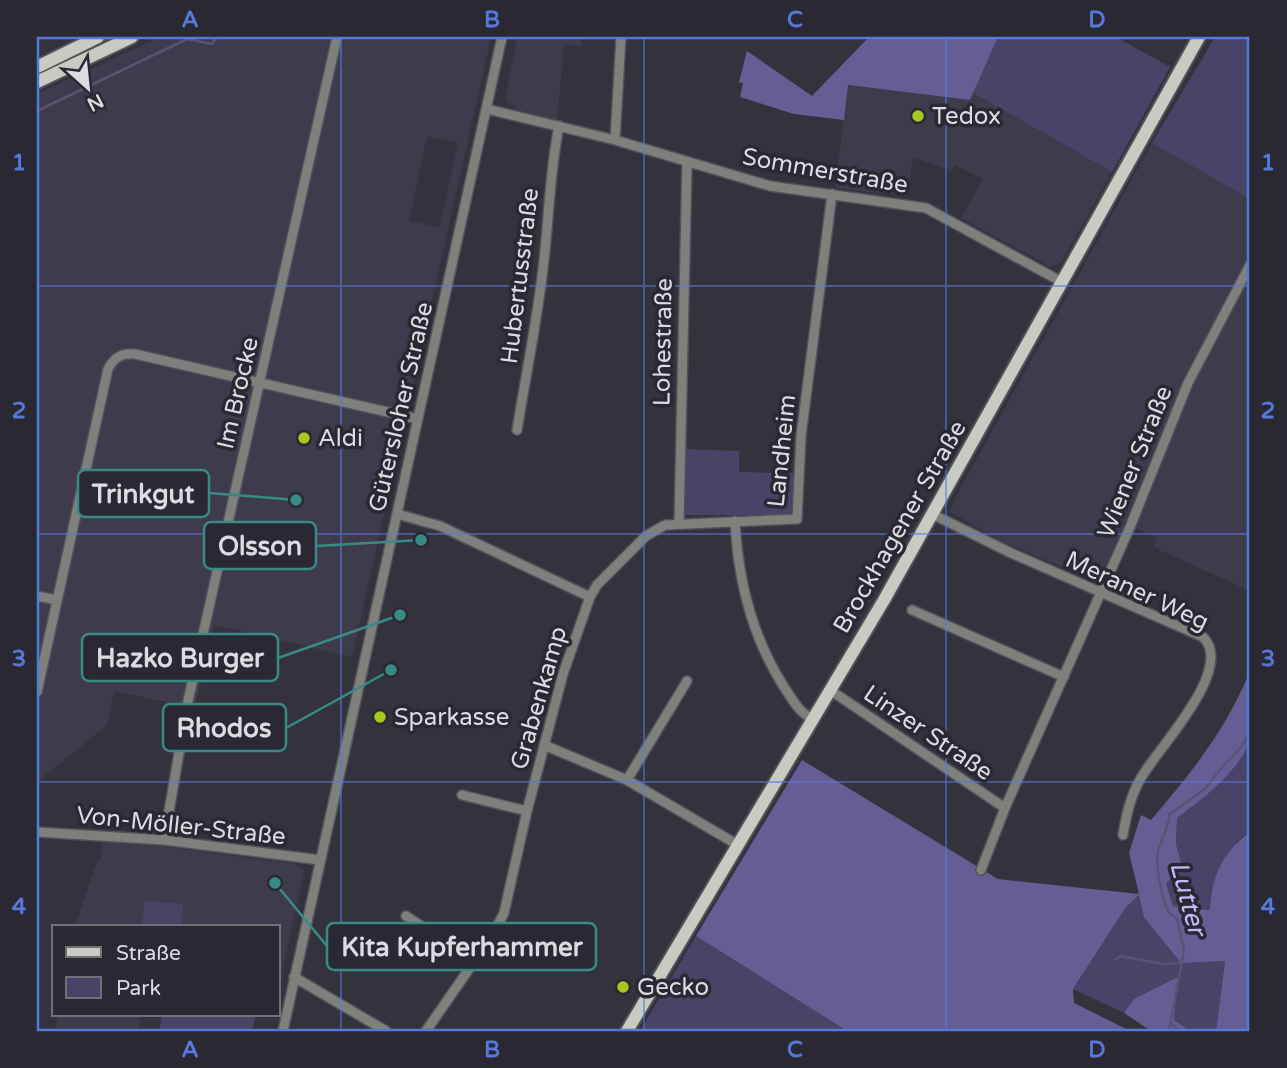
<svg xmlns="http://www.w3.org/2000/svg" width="1287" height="1068" viewBox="0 0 1287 1068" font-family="'Varela Round',sans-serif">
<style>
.built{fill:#3e3c4c;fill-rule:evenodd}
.green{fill:#484367}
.forest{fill:#665d94}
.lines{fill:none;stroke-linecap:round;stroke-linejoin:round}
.stream{stroke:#5a5275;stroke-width:2.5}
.minor-casing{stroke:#52515b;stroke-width:12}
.major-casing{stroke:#52515b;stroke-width:16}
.minor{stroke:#7e807b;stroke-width:9}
.major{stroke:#c8cbc1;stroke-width:12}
.grid{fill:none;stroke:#5678db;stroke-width:2;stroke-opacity:0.55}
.poi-dot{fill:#a6c821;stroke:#2a2933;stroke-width:2.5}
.labels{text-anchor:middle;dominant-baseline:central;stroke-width:7;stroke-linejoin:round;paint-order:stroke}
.poi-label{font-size:24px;fill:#dbdbe1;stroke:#2a2933;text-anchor:start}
.street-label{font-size:24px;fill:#dbdbe1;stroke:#2a2933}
.water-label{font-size:26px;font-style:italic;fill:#c1b9fb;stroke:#2a2933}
.leader{fill:none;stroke:#388a85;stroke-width:2.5}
.callout-dot{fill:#388a85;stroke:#2a2933;stroke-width:2.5}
.callout{fill:#2a2933;stroke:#388a85;stroke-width:2.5}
.callout-label{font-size:26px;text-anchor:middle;font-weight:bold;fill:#dbdbe1}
.neatline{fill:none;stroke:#5678db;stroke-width:2.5}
.grid-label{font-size:23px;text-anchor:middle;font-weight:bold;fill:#5678db}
</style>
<rect width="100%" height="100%" fill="#34333d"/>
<path class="built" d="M160,37h331l-139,620 -137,-32 -21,83 -80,-17 -7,34 -70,57v-688zM427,136l31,7 -18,84 -31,-6z
M517,37h64v10l-17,-3 -7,76 -41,-10v-2l-11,-7z
M848,85l121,15 4,-7 139,79 -51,91 -10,4 -90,-49 22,-39 -28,-14 -3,5 -39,-12 -6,38 -72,-8z
M1152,143l98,56v53l-65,125 -82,199 -8,5 -92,-39 -53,-30 6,-16z
M1250,274v317l-97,-44 4,-9 -22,-10 56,-142z
M102,842l55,4 138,18 5,3 4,4 -1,6 -25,112v-63h-203l23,-67h3z
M57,1014h84l-3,17h-82z"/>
<path class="green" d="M998,37h118l54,30 -58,105 -139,-79z
M1215,37h35v162l-98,-56z
M685,449l54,2v21l55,1v34l-6,8h-104z
M1250,738v94l-12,8 -27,52 -1,18 -37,-4 -7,-24 17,-13 -7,-25 1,-26c31,-23 56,-45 73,-80z
M1140,894l85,67 -9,70h-26l-16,-11 4,-42 -44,21 -10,14 -51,-24 53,-82z
M145,901l38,3 -2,22h-39z
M696,936l151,95h-207z
M162,1014h94l-4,17h-93z"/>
<path class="forest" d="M869,37h129l-28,63 -122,-15 -4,35 -50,-6 -54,-17 3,-14 -4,-1 8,-31 65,45z
M1250,671c0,19 4,47 0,66 -6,31 -49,63 -73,81l-1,26 7,25 -17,14 7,23 37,4c1,-32 13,-59 40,-78v199h-34l9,-70 -44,2 -37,-46 -5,-22 -13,12 -53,82 1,14 56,28h-283l-151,-95 106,-176 196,119 141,15 -10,-41 12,-38 10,5c41,-48 75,-90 99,-149z
M1178,977l-4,43 16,11h-39l-27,-18 10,-14z"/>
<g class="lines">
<path class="stream" d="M37,111l150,-72 25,5 5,-7
M1115,960l5,-4 43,8 19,-1
M1172,1024l8,7
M1169,1031l15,-81 -7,-31c-2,-2 -6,-4 -8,-7 -7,-11 -14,-47 -11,-61 4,-13 10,-23 12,-37l36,-26 12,-16 24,-26 7,-12 1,-10"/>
<g class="minor-casing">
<path id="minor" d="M487,109l128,31 155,46 156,22 136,74
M615,140l6,-103
M517,430c9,-56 21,-113 27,-170 5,-45 6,-90 15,-134
M397,514l43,12 150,71
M932,514l79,39 192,84c33,32 -46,112 -62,141 -10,16 -15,38 -18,57
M735,521c3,60 17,116 49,166 9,13 15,26 29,32
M679,523l8,-360
M37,596l20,4
M912,610l152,67
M830,690l175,118
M37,692l71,-323c6,-12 14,-16 27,-15l283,65
M544,745l83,35 111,65
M627,780l60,-99
M462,795l65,16
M37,832l127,8 156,20
M164,840l24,-139 149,-664
M981,870l24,-62 125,-281 58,-144 62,-118
M406,916l69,45
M294,977l92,54
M283,1031l219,-994
M426,1031l66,-95 12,-23 23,-102 36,-137 27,-77 7,-12 49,-49 19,-11 132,-6 4,-83 31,-242"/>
</g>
<g class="major-casing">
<path id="major" d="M37,67l61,-30
M37,82l95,-45
M627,1031l257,-431 315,-563"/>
</g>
<use href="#minor" class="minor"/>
<use href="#major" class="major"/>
</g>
<path class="grid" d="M341,37v994M644,37v994M946,37v994M37,286h1213M37,534h1213M37,782h1213"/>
<g class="poi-dot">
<circle cx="918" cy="116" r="7"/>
<circle cx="304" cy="438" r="7"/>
<circle cx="380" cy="717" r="7"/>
<circle cx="623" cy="987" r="7"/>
</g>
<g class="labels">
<g class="poi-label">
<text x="932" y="116">Tedox</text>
<text x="318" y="438">Aldi</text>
<text x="394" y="717">Sparkasse</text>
<text x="637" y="987">Gecko</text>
</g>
<g class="street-label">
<text transform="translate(825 171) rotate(10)">Sommerstraße</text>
<text transform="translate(520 276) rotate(-83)">Hubertusstraße</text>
<text transform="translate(663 342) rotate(-89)">Lohestraße</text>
<text transform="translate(238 393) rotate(-77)">Im Brocke</text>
<text transform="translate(401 407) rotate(-77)">Gütersloher Straße</text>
<text transform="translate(782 451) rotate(-84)">Landheim</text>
<text transform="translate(1135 462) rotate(-68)">Wiener Straße</text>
<text transform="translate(900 527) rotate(-60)">Brockhagener Straße</text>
<text transform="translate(1137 591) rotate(25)">Meraner Weg</text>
<text transform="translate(539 698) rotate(-74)">Grabenkamp</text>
<text transform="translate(928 733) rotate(34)">Linzer Straße</text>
<text transform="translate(181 826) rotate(6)">Von-Möller-Straße</text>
</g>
<g class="water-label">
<text transform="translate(1188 898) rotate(75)">Lutter</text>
</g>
</g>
<path class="leader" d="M296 500L209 493M421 540L316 546M400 615L278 658M391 670L286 728M275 883L327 946"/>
<g class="callout-dot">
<circle cx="296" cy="500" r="7"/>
<circle cx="421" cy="540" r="7"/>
<circle cx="400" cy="615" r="7"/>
<circle cx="391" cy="670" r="7"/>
<circle cx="275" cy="883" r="7"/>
</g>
<g class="callout">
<rect x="78" y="470" width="131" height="47" rx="7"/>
<rect x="204" y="522" width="112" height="47" rx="7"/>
<rect x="82" y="634" width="196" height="47" rx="7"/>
<rect x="163" y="704" width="123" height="47" rx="7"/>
<rect x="327" y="923" width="269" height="47" rx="7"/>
</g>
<g class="callout-label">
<text x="143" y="503">Trinkgut</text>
<text x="260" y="555">Olsson</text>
<text x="180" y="667">Hazko Burger</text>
<text x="224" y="737">Rhodos</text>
<text x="462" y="956">Kita Kupferhammer</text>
</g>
<rect width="1287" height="1068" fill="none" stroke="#2a2933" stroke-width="77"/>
<rect x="52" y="925" width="228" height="91" fill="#2a2933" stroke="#717079" stroke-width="2"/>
<rect x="66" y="947" width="35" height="10" fill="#c8cbc1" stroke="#717079" stroke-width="2"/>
<text x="116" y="960" font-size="21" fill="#dbdbe1">Straße</text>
<rect x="66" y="977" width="35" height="21" fill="#484367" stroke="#717079" stroke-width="2"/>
<text x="116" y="995" font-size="21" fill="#dbdbe1">Park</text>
<g transform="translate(88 88) rotate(153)" stroke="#2a2933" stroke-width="5" paint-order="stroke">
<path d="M0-5L12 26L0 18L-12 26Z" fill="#dbdbe1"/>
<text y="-10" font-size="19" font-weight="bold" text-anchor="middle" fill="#dbdbe1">N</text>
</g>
<rect x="38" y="38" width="1210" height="992" class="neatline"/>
<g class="grid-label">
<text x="190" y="27">A</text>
<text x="492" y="27">B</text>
<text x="795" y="27">C</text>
<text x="1097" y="27">D</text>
<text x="19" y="170">1</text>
<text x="1268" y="170">1</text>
<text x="19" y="418">2</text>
<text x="1268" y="418">2</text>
<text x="19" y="666">3</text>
<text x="1268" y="666">3</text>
<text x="19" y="914">4</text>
<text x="1268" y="914">4</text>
<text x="190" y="1057">A</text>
<text x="492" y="1057">B</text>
<text x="795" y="1057">C</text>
<text x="1097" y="1057">D</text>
</g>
</svg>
